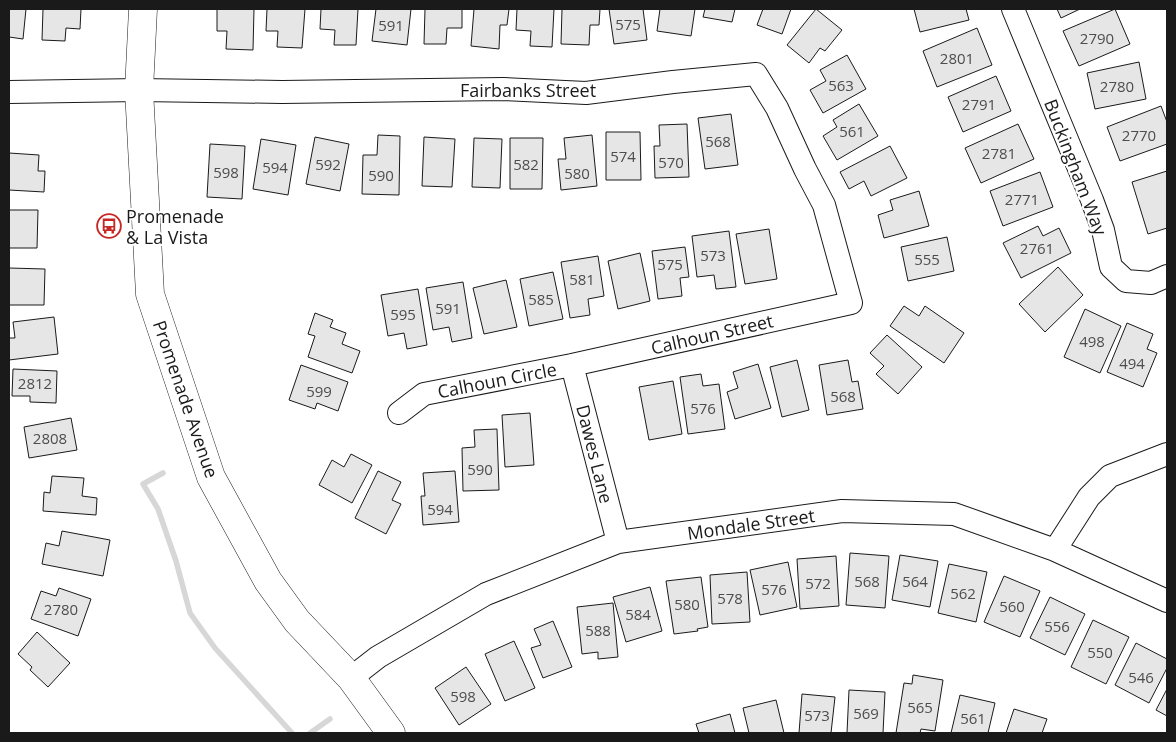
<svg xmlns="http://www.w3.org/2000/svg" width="1176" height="742" viewBox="0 0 1176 742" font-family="'Open Sans',sans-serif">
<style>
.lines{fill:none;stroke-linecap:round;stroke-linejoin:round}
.stream{stroke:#d7d7d7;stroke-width:5.5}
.building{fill:#e6e6e6;stroke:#1a1a1a}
.minor-casing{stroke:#1a1a1a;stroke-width:24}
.major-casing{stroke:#1a1a1a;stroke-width:29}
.minor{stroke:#fff;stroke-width:22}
.major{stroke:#fff;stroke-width:28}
.labels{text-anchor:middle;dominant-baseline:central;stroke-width:4;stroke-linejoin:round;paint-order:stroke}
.number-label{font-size:15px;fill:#4d4d4d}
.street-label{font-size:18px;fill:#1a1a1a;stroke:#fff}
.poi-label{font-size:18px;fill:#1a1a1a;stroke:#fff;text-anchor:start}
</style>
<rect width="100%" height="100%" fill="#fff"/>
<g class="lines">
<path class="stream" d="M163,473l-20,11 15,25 18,52 14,52 25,35 77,85
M310,733l20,-14"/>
</g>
<path class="building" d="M9,9h17l-3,30 -14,-2z
M43,9h38l-1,20 -14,-1 -1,13 -23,-1z
M217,9h37l-1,41 -27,-1 1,-18h-10z
M267,9h38l-3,39 -25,-1 1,-16h-12z
M321,9h37l-2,36h-22l1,-15 -15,-1z
M376,9h35l-4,36 -35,-4z
M425,9h37v19h-15l-1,16h-22z
M474,9h35l-2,16h-7l-1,24 -28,-3z
M517,9h37l-2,38 -22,-1 1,-15 -15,-1z
M562,9h38l-1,16h-9l-1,20 -28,-1z
M609,9h34l4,31 -33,4z
M660,9h35l-4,27 -34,-5z
M705,9h30l-3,13 -29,-5z
M763,9h28l-9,25 -25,-9z
M816,9l26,21 -17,21 -5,-3 -11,15 -22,-18z
M914,9h52l3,11 -49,12z
M1057,9h23l-19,9z
M1115,9l15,35 -51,22 -16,-35z
M977,28l15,37 -55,22 -14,-36z
M847,55l19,34 -43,24 -13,-23 16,-9 -6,-11z
M1139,62l7,37 -51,10 -8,-36z
M996,76l15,35 -48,21 -15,-35z
M859,104l19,32 -41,24 -14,-24 14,-9 -4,-7z
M1161,106l6,16v22l-47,17 -13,-34z
M731,114l7,51 -33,4 -7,-51z
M687,124l2,53 -34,1 -1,-32h6l-1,-21z
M1018,124l16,35 -53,24 -16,-35z
M606,132h34l1,48h-35z
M378,135l22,1 -1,59 -37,-1 1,-39h14z
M592,135l5,51 -36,4 -3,-31h8l-2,-21z
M315,137l34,7 -9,47 -34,-7z
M424,137l31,2 -3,48 -30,-1z
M474,138l28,1 -2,49 -28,-1z
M510,138h33l-1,51h-32z
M261,139l35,6 -8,50 -35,-6z
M210,144l35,2 -3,53 -35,-2z
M890,146l17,32 -36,18 -7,-15 -15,8 -9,-17z
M9,153l30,2 -1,16h7l-1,21 -35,-2z
M1167,171v57l-19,6 -16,-52z
M1040,172l13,35 -50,19 -13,-35z
M919,191l10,35 -45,12 -6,-23 15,-5 -3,-10z
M9,210h29l-1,38h-28z
M1038,226l5,10 16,-8 12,25 -50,25 -18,-35z
M769,229l8,50 -32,5 -9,-50z
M729,231l7,56 -20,2 -2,-14 -17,2 -5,-41z
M947,237l7,34 -46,10 -7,-34z
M685,247l4,30 -9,1 2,18 -24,3 -6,-48z
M640,253l10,48 -32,8 -10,-48z
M598,256l6,40 -16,3 2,16 -20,3 -9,-56z
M1058,267l25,28 -38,37 -26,-28z
M9,268l36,1 -1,36h-35z
M553,272l10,47 -34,7 -9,-47z
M506,280l11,47 -33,7 -11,-46z
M463,282l9,56 -20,4 -3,-15 -16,3 -7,-42z
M418,289l9,56 -20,4 -3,-16 -16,3 -7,-41z
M904,306l15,10 6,-10 39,27 -20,30 -54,-37z
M1085,309l36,17 -21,47 -36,-16z
M315,313l18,7 -3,7 16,6 -4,11 18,7 -8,22 -44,-16 7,-21 -7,-2z
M54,317l4,37 -49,6v-22h6l-2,-16z
M1127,323l26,11 -6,15 10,4 -14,34 -36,-15z
M887,335l35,32 -24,27 -22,-20 8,-8 -14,-13z
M797,360l12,50 -27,7 -12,-50z
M848,360l4,22 6,-1 5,28 -36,6 -8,-50z
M758,364l13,44 -36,11 -8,-27 11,-4 -5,-16z
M301,365l47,17 -10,29 -21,-8 -2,6 -26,-9z
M13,369l44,2 -1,32 -26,-1v-6h-18z
M701,374l2,12 16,-2 6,45 -37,5 -8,-57z
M673,381l9,53 -33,6 -10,-53z
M530,413l4,52 -29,2 -3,-52z
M71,418l6,32 -48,8 -5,-31z
M497,429l2,61 -36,1 -1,-43 13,-1 -1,-17z
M351,454l21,11 -20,38 -33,-18 13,-25 12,7z
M378,471l23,11 -9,18 9,4 -15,30 -31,-16z
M455,471l4,51 -36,3 -2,-29h4l-2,-23z
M52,476l32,2 -2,18 15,2 -1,17 -53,-4 1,-19 6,1z
M62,531l48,9 -7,36 -61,-12 4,-21 13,3z
M850,553l39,3 -4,52 -39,-3z
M900,555l38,6 -8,46 -38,-7z
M836,556l3,50 -39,3 -3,-50z
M788,562l9,45 -37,8 -10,-45z
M949,564l38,8 -11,50 -38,-9z
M747,572l3,50 -38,2 -2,-49z
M1004,576l36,15 -20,46 -36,-15z
M701,577l7,50 -11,2 1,2 -24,3 -8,-53z
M650,587l12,44 -36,11 -13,-45z
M59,588l32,11 -13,37 -47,-17 10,-28 15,5z
M1050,597l35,17 -20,41 -35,-17z
M613,603l5,54 -20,2v-7l-16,2 -5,-47z
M1093,620l36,17 -23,47 -35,-17z
M553,621l19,46 -29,11 -12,-30 10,-3 -7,-16z
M37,632l33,31 -22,24 -18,-17 2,-3 -14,-13z
M514,641l21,47 -30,13 -20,-47z
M1136,643l31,16v9l-18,35 -34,-18z
M466,667l25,37 -32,21 -24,-37z
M913,675l30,5 -8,51 -14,-2 -1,4h-24l8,-50 8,1z
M1167,689v27l-11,-6z
M849,690l36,2 -2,41h-36z
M802,694l33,3 -4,36h-32z
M960,695l35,8 -7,30h-37z
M776,700l8,33h-35l-6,-25z
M1014,709l33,10 -5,14h-36z
M730,714l5,19h-36l-3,-9z"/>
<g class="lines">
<g class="minor-casing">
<path id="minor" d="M1013,9l79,191 11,30 8,37 15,14 25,2 16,-7
M9,92l130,-2 143,2 221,-3 83,4 87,-11 83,-8 21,34 28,61 19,36 27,98 -279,62 -148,29 -25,19
M572,365l46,177
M1055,550l34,-53 21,-21 57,-22
M351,678l27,-21 108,-63 132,-52 224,-31 112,3 101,36 112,51"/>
</g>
<g class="major-casing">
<path id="major" d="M143,9l-4,81 11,204 61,183 57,104 29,40 54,57 40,55"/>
</g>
<use href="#minor" class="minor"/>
<use href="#major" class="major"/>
</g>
<defs>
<g id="bus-ring" transform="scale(1.25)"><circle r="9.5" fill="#fff" stroke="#c62828" stroke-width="1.5"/><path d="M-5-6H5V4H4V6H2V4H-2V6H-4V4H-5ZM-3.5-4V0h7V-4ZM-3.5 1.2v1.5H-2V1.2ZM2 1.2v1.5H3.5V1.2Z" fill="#c62828"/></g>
</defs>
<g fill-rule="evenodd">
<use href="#bus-ring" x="109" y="226"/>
</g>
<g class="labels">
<g class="number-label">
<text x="628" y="24">575</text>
<text x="391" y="25">591</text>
<text x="1097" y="38">2790</text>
<text x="957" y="58">2801</text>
<text x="841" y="85">563</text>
<text x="1117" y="86">2780</text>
<text x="979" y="104">2791</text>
<text x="852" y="131">561</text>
<text x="1139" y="135">2770</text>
<text x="718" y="141">568</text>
<text x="999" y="153">2781</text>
<text x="623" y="156">574</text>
<text x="671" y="162">570</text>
<text x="328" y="164">592</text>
<text x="526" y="164">582</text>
<text x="275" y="167">594</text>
<text x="226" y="172">598</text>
<text x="577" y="173">580</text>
<text x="381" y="175">590</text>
<text x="1022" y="199">2771</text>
<text x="1037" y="248">2761</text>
<text x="713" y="255">573</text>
<text x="927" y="259">555</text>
<text x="670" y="264">575</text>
<text x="582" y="279">581</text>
<text x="541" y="299">585</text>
<text x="448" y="308">591</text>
<text x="403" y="314">595</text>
<text x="1092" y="341">498</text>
<text x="1132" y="363">494</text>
<text x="35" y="383">2812</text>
<text x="319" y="391">599</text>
<text x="843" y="396">568</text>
<text x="703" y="408">576</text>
<text x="50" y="438">2808</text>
<text x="480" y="469">590</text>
<text x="440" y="509">594</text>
<text x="867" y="581">568</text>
<text x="915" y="581">564</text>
<text x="818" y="583">572</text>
<text x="774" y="589">576</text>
<text x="963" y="593">562</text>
<text x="730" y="598">578</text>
<text x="687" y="604">580</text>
<text x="1012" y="606">560</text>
<text x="61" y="609">2780</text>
<text x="638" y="614">584</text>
<text x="1057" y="626">556</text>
<text x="598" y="630">588</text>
<text x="1100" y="652">550</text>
<text x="1141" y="677">546</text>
<text x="463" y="696">598</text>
<text x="920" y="707">565</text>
<text x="866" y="713">569</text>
<text x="817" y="715">573</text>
<text x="973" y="718">561</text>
</g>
<g class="street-label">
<text x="528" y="90">Fairbanks Street</text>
<text transform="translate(1076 167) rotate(69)">Buckingham Way</text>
<text transform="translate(712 334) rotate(-13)">Calhoun Street</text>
<text transform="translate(497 380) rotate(-11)">Calhoun Circle</text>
<text transform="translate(186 399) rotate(71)">Promenade Avenue</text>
<text transform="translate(595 454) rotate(76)">Dawes Lane</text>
<text transform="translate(751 524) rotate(-8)">Mondale Street</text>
</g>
<g class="poi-label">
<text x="126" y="216">Promenade<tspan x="126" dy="21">&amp; La Vista</tspan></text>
</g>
</g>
<rect width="1176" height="742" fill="none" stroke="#1a1a1a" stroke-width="20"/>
</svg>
